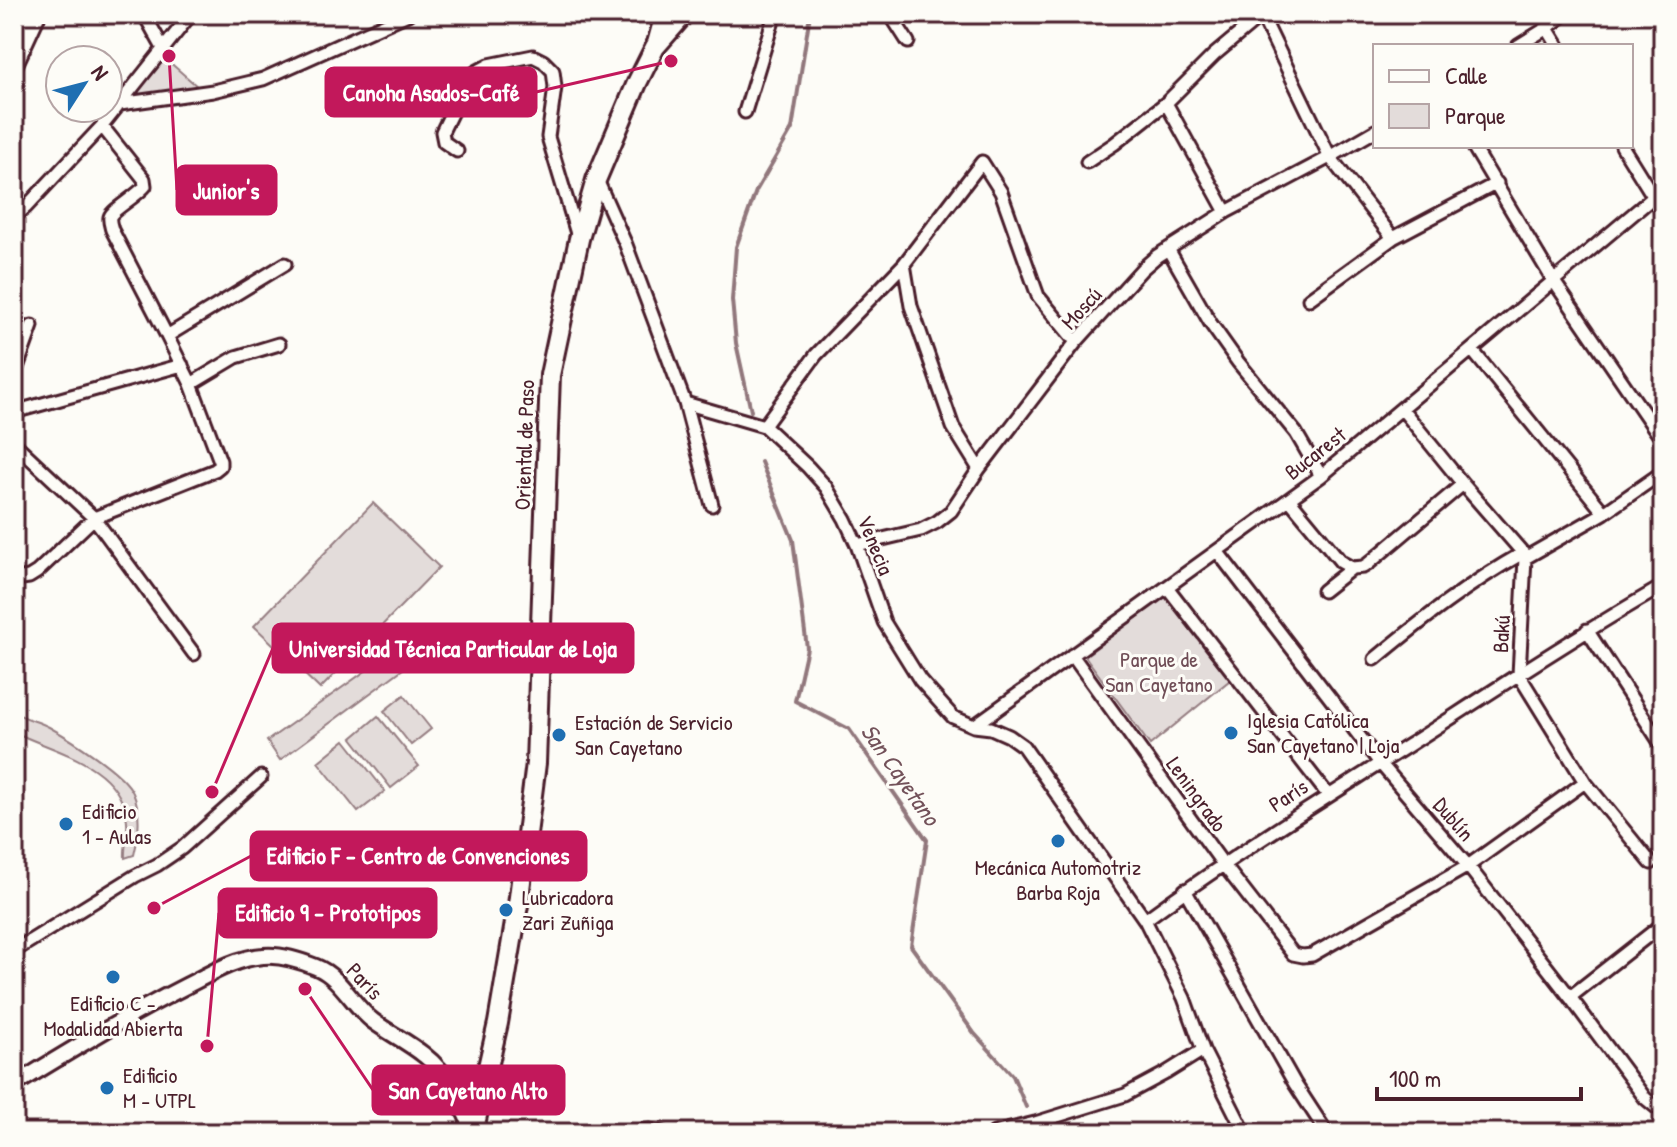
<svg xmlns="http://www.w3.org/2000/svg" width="1677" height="1147" viewBox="0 0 1677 1147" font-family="'Patrick Hand',sans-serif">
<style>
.green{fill:#e3dcda;stroke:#967e82;stroke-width:2}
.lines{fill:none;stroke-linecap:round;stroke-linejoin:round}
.stream{stroke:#91777b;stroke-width:4}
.minor-casing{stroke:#4a1f2b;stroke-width:17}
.tertiary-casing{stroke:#4a1f2b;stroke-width:20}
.secondary-casing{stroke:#4a1f2b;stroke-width:22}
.trunk-casing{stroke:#4a1f2b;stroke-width:24}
.minor{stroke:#fdfcf7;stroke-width:11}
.tertiary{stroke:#fdfcf7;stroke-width:14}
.secondary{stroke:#fdfcf7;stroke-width:16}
.trunk{stroke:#fdfcf7;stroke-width:18}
.poi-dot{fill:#1f6fb2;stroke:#fdfcf7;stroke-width:3}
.labels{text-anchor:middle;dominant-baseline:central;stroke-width:6;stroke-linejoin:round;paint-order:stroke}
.street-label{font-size:22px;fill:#4a1f2b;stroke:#fdfcf7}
.park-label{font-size:22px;fill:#704e57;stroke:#fdfcf7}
.poi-label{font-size:22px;fill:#4a1f2b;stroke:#fdfcf7;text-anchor:start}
.water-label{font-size:24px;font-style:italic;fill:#73525a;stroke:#fdfcf7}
.leader{fill:none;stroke:#c2185b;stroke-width:3}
.callout-dot{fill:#c2185b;stroke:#fdfcf7;stroke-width:3}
.callout{fill:#c2185b;stroke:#c2185b;stroke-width:3}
.callout-label{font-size:24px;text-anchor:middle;font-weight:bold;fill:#fff}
</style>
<rect width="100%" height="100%" fill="#fdfcf7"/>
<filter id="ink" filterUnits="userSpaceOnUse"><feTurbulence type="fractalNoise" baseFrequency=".0125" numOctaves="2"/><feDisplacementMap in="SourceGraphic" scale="16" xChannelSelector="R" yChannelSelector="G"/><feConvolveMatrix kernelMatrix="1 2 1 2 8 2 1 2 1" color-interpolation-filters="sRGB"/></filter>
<g filter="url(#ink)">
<path class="green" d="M159,53l46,40 -85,11z
M373,503l66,64 -119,122 -66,-63z
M1165,597l65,83 -80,65 -65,-89z
M412,638l11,16 -143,106 -13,-19z
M404,695l27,34 -20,16 -27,-34z
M14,712c11,7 24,9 35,15 20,11 76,46 84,66 9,20 6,42 1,62l-9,3c-1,-15 5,-28 1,-43 -10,-52 -71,-63 -112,-83z
M378,716l41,50 -28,22 -39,-50z
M345,740l40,51 -27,21 -40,-50z"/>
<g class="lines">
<path class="stream" d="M751,411l-15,-68 -4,-43 4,-53 20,-56 36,-62 18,-115
M761,462l32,78 14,108 -12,53 54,28 78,111 -16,106 63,87 39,43 13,31"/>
<g class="minor-casing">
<path id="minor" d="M144,14l19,34
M890,14l18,28
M1261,14l69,143 63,81
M1547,28l11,18
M1518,46l29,-18 18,-14
M1166,103l60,109
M120,104l93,-13 50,-12 145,-65
M745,112l30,-98
M102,126l42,53 1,7c-8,10 -33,24 -35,31 -1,4 1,9 2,13l55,106
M1473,146l80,134 110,161
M1622,146l41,66
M457,151l-13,-9 -2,-10 22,-45 12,-15 13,-7 44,-9 10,5 10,10 2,16 -7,50 30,100
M1087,162l27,-18 52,-41 48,-48 49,-41
M597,180l29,65 59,158 79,23 44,41 18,20 19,32 12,26 27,77 36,58 33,37 21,9 17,2 18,8 14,10 122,174 39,78 19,52 42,83
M14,217l12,-10 76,-81 89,-112
M1168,249l43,75 27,38 58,71 25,43
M904,264l7,42 42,121 26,42
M1309,299l84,-61 104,-55
M1472,350l132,163
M14,376l18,-50
M191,384l45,-27 43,-13
M685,403l27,102
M1402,409l61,75 60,69 2,5 -6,117 66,107 66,81
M14,412l168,-47
M764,426l52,-71 88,-91 78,-102 19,30 37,104 38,46
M14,443l80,75 100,136
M1289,499l52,63 11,6
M857,545l64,-15 16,-8 14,-11 28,-42 97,-127 66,-73 15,-13 69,-44 104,-55 45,-26
M1217,551l163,212 88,103 102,131 75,101 11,9 7,1
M1525,558l79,-45 59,-41
M14,579l15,-2 8,-5 57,-54 121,-48 5,-4v-5l-29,-77 -24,-48 118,-72
M1167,587l161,208
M1323,591l29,-23 11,-1 5,-3 95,-80
M1587,630l76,117
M1072,655l151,209 70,90 10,2 9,-1 156,-89 117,-84
M1375,659c47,-39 94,-76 148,-106
M974,726l347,-250 342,-287
M1185,890l110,194 32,49
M1145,920c85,-63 175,-118 264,-175 84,-54 167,-109 254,-159
M14,951l121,-75 22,-11 25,-17 79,-71
M1570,997l93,-73
M627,1133l23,-3 14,3
M994,1133l41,-10 90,-28 41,-22 37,-23"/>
</g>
<g class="tertiary-casing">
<path id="tertiary" d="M14,1085c56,-34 111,-68 170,-98 24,-12 51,-29 79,-31 18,-2 36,4 53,11 25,10 36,38 57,54 16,12 35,21 51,34 25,19 37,48 49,76"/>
</g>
<g class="secondary-casing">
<path id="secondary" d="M655,47l7,-25v-8
M14,64l23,-50"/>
</g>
<g class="trunk-casing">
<path id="trunk" d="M473,1133l25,-110 20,-118 18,-142 14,-388 29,-136 17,-59 41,-97 18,-36 29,-33"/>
</g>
<use href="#minor" class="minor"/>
<use href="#tertiary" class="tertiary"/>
<use href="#secondary" class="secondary"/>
<use href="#trunk" class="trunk"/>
</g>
</g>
<g class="poi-dot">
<circle cx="1231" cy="733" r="8"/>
<circle cx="559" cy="735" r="8"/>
<circle cx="66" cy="824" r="8"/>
<circle cx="1058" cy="841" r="8"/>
<circle cx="506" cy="910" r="8"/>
<circle cx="113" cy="977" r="8"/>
<circle cx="107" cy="1088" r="8"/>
</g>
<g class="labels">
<g class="street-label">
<text transform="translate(1081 308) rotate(-48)">Moscú</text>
<text transform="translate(524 445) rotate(-88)">Oriental de Paso</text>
<text transform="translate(1315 453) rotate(-38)">Bucarest</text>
<text transform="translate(876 545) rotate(68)">Venecia</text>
<text transform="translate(1501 634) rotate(-87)">Bakú</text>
<text transform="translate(1197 794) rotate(54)">Leningrado</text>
<text transform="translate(1288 795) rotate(-33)">París</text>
<text transform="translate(1454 819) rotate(49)">Dublín</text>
<text transform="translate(365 981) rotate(47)">París</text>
</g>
<g class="park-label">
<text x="1159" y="659">Parque de<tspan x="1159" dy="25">San Cayetano</tspan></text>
</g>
<g class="poi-label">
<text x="1247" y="720">Iglesia Católica<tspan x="1247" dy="25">San Cayetano | Loja</tspan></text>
<text x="575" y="722">Estación de Servicio<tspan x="575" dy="25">San Cayetano</tspan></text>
<text x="82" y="811">Edificio<tspan x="82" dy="25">1 - Aulas</tspan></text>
<text x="1058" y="867" text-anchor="middle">Mecánica Automotriz<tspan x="1058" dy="25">Barba Roja</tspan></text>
<text x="522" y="897">Lubricadora<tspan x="522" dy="25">Zari Zuñiga</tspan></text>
<text x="113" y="1003" text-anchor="middle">Edificio C -<tspan x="113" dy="25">Modalidad Abierta</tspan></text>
<text x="123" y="1075">Edificio<tspan x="123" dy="25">M - UTPL</tspan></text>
</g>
<g class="water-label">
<text transform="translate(901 774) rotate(55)">San Cayetano</text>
</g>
</g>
<path class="leader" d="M671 61L536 92M169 56L177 190M212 792L273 648M154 908L251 856M207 1046L219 913M305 989L373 1090"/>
<g class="callout-dot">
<circle cx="671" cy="61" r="8"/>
<circle cx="169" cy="56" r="8"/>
<circle cx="212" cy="792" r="8"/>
<circle cx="154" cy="908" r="8"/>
<circle cx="207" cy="1046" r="8"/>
<circle cx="305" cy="989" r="8"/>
</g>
<g class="callout">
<rect x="326" y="68" width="210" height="48" rx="8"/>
<rect x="177" y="166" width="99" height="48" rx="8"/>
<rect x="273" y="624" width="360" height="48" rx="8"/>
<rect x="251" y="832" width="335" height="48" rx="8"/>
<rect x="219" y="889" width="217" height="48" rx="8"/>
<rect x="373" y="1066" width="191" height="48" rx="8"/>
</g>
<g class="callout-label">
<text x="431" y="101">Canoha Asados-Café</text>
<text x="226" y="199">Junior's</text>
<text x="453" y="657">Universidad Técnica Particular de Loja</text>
<text x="418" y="864">Edificio F - Centro de Convenciones</text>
<text x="328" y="921">Edificio 9 - Prototipos</text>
<text x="468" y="1099">San Cayetano Alto</text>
</g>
<rect width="1677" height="1147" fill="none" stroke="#fdfcf7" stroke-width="48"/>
<rect x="24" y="24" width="1629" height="1099" fill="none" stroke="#4a1f2b" stroke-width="3" filter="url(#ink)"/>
<rect x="1373" y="44" width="260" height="104" fill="#fdfcf7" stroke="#b5a4a5" stroke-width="2"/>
<rect x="1389" y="70" width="40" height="12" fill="#fdfcf7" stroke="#b5a4a5" stroke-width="2"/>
<text x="1445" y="84" font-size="24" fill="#4a1f2b">Calle</text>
<rect x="1389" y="104" width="40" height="24" fill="#e3dcda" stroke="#b5a4a5" stroke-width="2"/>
<text x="1445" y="124" font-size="24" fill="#4a1f2b">Parque</text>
<g transform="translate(84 84) rotate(54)"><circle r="38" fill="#fdfcf7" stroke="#b5a4a5" stroke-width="2"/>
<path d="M0-6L14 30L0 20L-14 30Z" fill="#1f6fb2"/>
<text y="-12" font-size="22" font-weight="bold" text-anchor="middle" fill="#4a1f2b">N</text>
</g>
<path d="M1377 1087v12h204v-12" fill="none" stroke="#4a1f2b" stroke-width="4"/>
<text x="1389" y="1087" font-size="24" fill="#4a1f2b" stroke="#fdfcf7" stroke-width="6" paint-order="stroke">100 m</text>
</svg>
